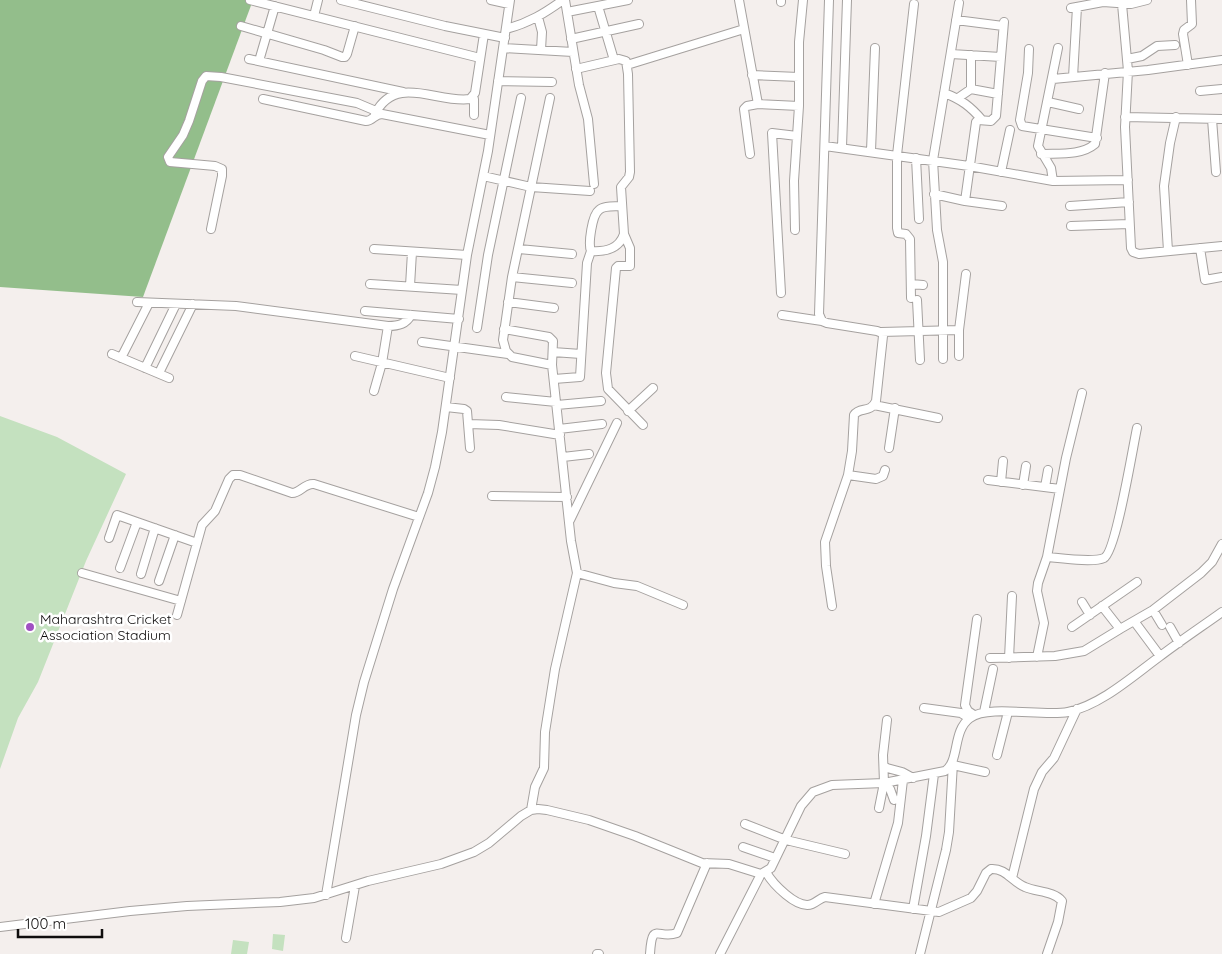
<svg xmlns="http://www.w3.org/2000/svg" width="1222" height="954" viewBox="0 0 1222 954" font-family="Quicksand,sans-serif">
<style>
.green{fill:#c4e1bf}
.forest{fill:#93be8b}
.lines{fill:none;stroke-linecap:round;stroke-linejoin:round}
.minor-casing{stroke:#a5a19f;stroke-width:10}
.minor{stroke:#fff;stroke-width:8}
.poi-dot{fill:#a051c2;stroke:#fff;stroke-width:2}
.labels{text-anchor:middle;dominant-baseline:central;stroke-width:5;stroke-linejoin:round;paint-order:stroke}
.poi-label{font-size:14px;fill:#0f0d0d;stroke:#fff;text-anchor:start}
</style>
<rect width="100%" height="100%" fill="#f4efed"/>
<path class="green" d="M0,416l57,21 69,37 -40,87 -48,121 -20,36 -18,51z
M273,934l12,1 -2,16 -11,-2z
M233,940l16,2 -2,12h-16z"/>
<path class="forest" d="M0,0h253l-110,297 -143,-10z"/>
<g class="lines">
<g class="minor-casing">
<path id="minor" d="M250,0l230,58
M341,0l104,26 60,12
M491,0l18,4
M565,0l14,85 9,34 6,65
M739,0l19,104 41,2
M829,0l-10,314 3,7 5,2 50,8 5,2 1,3 -7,65c-6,13 -16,5 -22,14l-2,36 -4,24 -23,67 1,24 6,40
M781,2v-2
M1122,4l6,67 -3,56 6,121 2,4 6,2 83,-8
M598,6l16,54
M1071,8l32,-6 28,2 16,-4
M567,12l61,-12
M314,16l4,-16
M538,17l4,15 -1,18
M956,20l47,6
M241,26l83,24 18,7h3l2,-3 8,-28
M506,29c23,-6 39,-16 57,-29
M571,39l68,-15
M503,48l70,4
M1029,49l-1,24 -8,47 2,6 75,12
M951,54l50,3
M249,59l154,33
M1127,59l15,-3 15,-10 18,-1
M259,61l16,-55
M627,65l117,-36
M1188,65l-5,-31 1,-4 8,-6 -1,-24
M752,75l47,2
M1073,77l4,-70
M1053,79l95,-9 74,-10
M498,81l54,1
M971,89v-34
M1200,91l22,-2
M944,93c17,6 27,14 38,27
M472,97l2,2v16
M550,98l-38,179 -9,63 3,11 6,6 40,8
M958,98l13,-9 27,5
M263,99l103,22c7,0 8,-7 16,-7l108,21
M1048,102l31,7
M375,114c21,-41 63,-10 95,-15l5,-6 9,-59
M1125,117l97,2
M1212,119l4,53
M825,146l144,20 84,15 75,-1
M842,147l5,-147
M871,151l4,-103
M750,154l-6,-45 3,-3 11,-2
M1041,154c17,-1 40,2 54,-10l10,-71
M916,158l3,61
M1001,172l9,-42
M483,176l48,11 59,4
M1053,181l-2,-13 -13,-22 20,-98
M934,194l31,7 37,5
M965,201l11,-79 2,-2 13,1 5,-5 8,-94
M1070,206l59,-4
M1071,226l58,-2
M211,229l11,-53v-7l-7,-3 -45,-4 -2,-5 15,-22 6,-14 13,-40 4,-5 15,1 136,26 19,8
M795,230l-1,-49 5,-75v-64l4,-42
M624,234l6,14v18h-12l-2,2 -10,105 2,16 35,36
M1200,248l5,32 17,-3
M374,249l93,6
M519,249l53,5
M591,251c-3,-7 1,-36 8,-41 5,-5 17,-3 23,-4
M1168,251l-4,-65 6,-43 6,-26
M512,277l60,6
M370,284l92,6
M911,284l12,1
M410,286l2,-34
M781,293l-9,-160 25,3
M911,298l-1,-59 -4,-5 -8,-1 -1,-5v-73l17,-151
M917,300l3,60
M137,302l99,4 152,20c11,0 18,-2 23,-11
M508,302l46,6
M365,311l94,8
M782,315l40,6
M477,328l11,-73 33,-157
M504,329l45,8 4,4 -1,24 19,176 6,32 -22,96 -10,63 -1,36 -9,19 -4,23
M881,332l78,-2 7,-56
M422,342l86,12
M553,352l28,2
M112,354l57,24
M355,356l95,22
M959,356v-26
M121,358l28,-55
M943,359v-97l-6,-32 -4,-70 26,-157
M145,368l31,-64
M159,373l34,-69
M554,379l26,-2 7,-114 4,-12c15,1 28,-2 33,-17l-3,-47 8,-10 1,-5 -2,-98 -2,-13 -7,-2 -43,10
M374,391l8,-28 6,-37
M506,397l50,5
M557,405l44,-4
M874,405l64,13
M446,407l18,2 3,2 3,37
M628,411l25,-23
M469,424l30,1 61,10
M559,429l43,-5
M889,448l6,-40
M563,457l26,-3
M848,475l28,4 7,-3 2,-6
M988,480l72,9
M1001,482l2,-21
M1023,485l3,-19
M1045,487l3,-17
M492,496l75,1
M570,520l47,-97
M109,538l8,-23 80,28
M1047,557c12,1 46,6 57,1 12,-6 29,-112 33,-130
M120,568l17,-46
M82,573l99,28
M577,573l37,10 23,3 46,19
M141,574l14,-46
M159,581l16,-46
M1082,602l8,13
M1102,606l18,23
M1153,610l9,15
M177,615l25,-90 13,-14 14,-32 4,-4h7l52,18c9,0 12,-10 22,-9l105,33
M1134,621l26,35
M1072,627l65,-45
M1170,627l9,16
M1037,657l7,-34 -7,-32 1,-8 9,-26 19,-99 16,-65
M990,658l65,-2 29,-5 36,-22 33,-19 48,-37 11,-11 10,-18
M1009,658l3,-62
M924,708l37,5 8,5
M984,712l9,-43
M974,715l-6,-4 -3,-6 12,-86
M997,755l11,-43
M953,765l32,7
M884,766l3,2 15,4 11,6
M884,783l6,6 4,11
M879,808l5,-25 -1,-28 4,-35
M745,824l41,16 59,14
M743,847l32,11
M766,872c6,11 31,38 46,32 5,-2 8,-6 13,-7l114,15 32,-14 6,-7 9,-18 5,-4c15,-1 21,13 34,18 11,5 29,4 37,14l-4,21 -11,32
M1012,878l22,-89 8,-17 12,-14 23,-49
M326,895l30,-180 8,-33 29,-93 35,-96 7,-26 7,-35 25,-177 21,-104 22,-151
M874,904l24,-81 5,-43
M913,909l13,-73 8,-62
M0,927l130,-16 57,-5 93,-4 34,-4 54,-17 73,-17 33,-12 15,-9 32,-27 10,-6 7,-1 9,1 42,10 46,16 67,27 27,1 32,10 10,-6 30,-62 12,-14 19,-7 52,-2 61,-12c15,-10 7,-40 25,-53 18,-14 74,-1 98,-6 33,-7 65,-36 91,-55 21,-16 42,-30 63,-45
M346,938l9,-52
M597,954h2
M650,954c2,-34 8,-14 27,-21l30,-70
M720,954l41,-80
M920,954l26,-104 3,-18 4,-69"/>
</g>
<use href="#minor" class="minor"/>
</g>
<circle class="poi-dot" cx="30" cy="627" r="5"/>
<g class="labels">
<g class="poi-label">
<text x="40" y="619">Maharashtra Cricket<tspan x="40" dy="16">Association Stadium</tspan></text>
</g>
</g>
<path d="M18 929v8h84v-8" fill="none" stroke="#0f0d0d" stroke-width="2.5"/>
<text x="25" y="929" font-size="15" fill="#0f0d0d" stroke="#ffffff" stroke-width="4" paint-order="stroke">100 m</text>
</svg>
